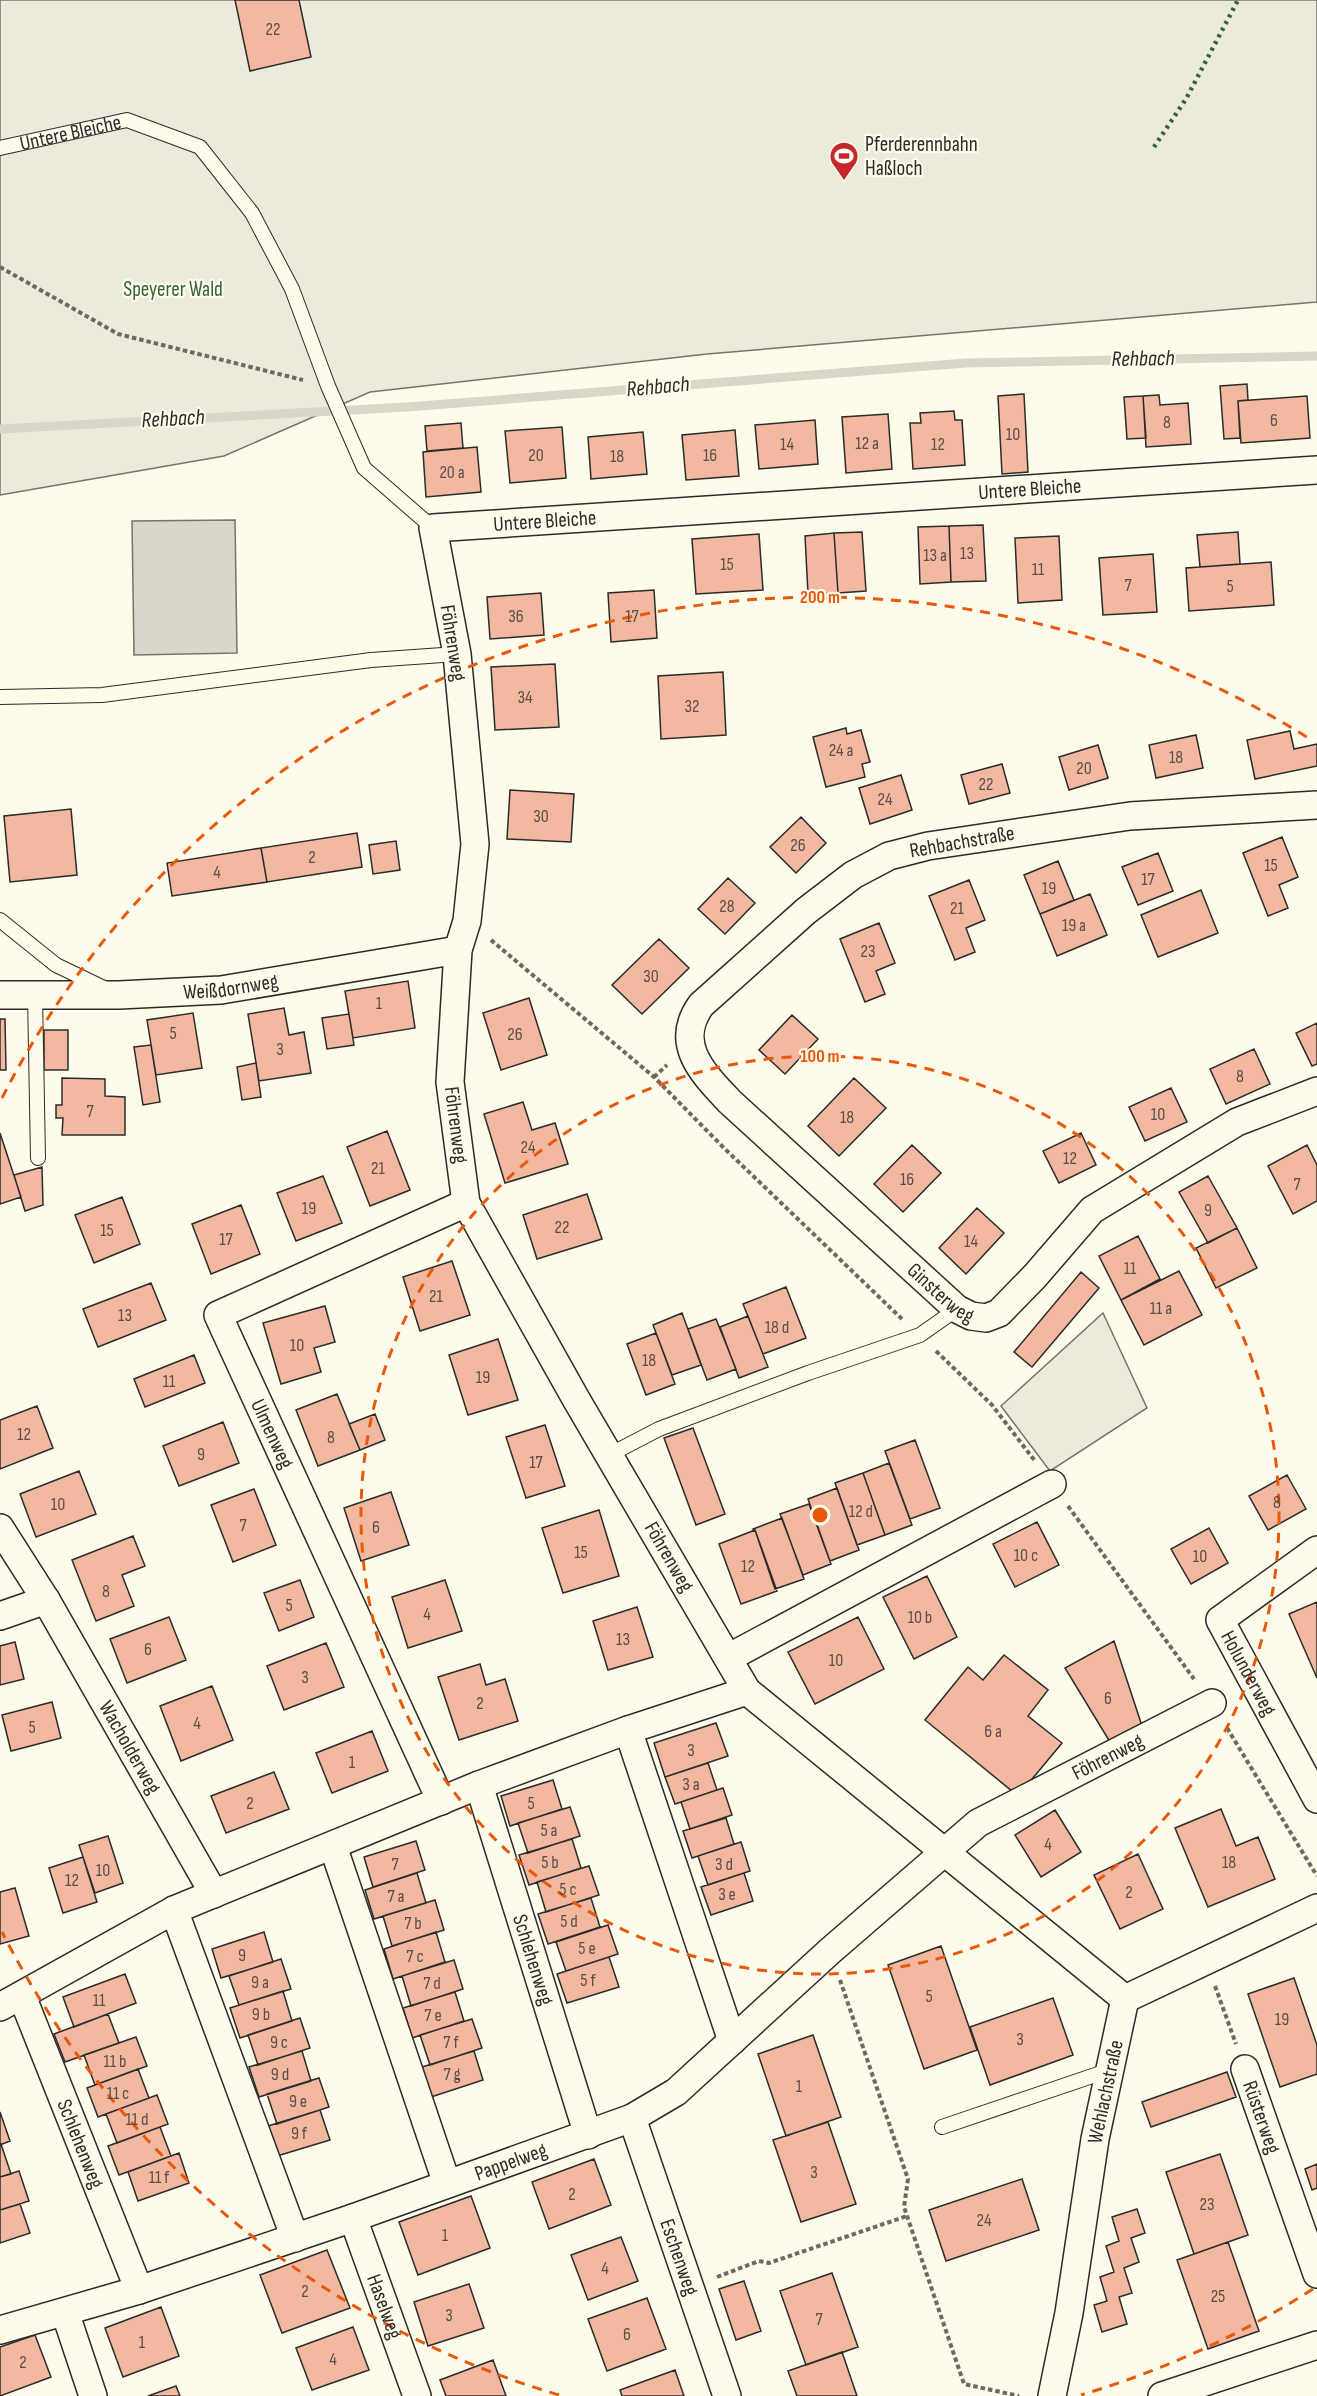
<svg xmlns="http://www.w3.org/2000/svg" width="1317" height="2396" viewBox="0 0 1317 2396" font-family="'Sofia Sans Condensed',sans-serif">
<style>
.green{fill:#ecebdb;stroke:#74746e;stroke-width:1.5}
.water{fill:#d8d7c9;stroke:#74746e;stroke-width:1.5}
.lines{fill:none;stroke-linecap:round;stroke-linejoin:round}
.stream{stroke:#d8d7c9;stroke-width:9}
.building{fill:#f2b8a0;stroke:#2b2b2b;stroke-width:1.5}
.service-casing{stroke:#2b2b2b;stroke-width:16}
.minor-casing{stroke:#2b2b2b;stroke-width:30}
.path{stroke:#6a6964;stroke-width:4;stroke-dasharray:4.5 3;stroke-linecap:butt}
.service{stroke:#fdfbea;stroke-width:14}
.minor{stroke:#fdfbea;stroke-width:27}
.hedge{stroke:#34623c;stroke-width:4.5;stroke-dasharray:3 4.5;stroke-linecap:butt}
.ring{fill:none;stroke:#e8590c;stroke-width:3;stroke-dasharray:10 8}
.labels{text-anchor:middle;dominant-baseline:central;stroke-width:4.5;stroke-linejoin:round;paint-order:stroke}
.number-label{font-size:18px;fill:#5d4e48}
.street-label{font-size:21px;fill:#2b2b2b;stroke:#fdfbea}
.poi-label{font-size:21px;fill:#2b2b2b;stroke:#fdfbea;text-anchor:start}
.park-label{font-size:21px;fill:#34623c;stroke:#fdfbea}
.water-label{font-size:22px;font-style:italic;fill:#2b2b2b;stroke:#fdfbea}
.centre{fill:#e8590c;stroke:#fdfbea;stroke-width:3}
.ring-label{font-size:18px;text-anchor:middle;font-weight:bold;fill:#e8590c;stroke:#fdfbea;stroke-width:4.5;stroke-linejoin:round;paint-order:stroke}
</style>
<rect width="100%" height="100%" fill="#fdfbea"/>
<path class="green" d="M0,0h1317v302l-610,52 -337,38 -146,64 -224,39z
M1103,1313l44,95 -97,63 -49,-65z"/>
<path class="water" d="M235,520l2,133 -103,2 -2,-134z"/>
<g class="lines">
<path class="stream" d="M0,429l407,-22 559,-44 351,-7"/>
</g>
<path class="building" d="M235,0h64l12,57 -61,14z
M1247,384l1,16 -10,1 2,37 -16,1 -4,-53z
M1024,394l4,78 -26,2 -4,-78z
M1159,395l1,10 28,-2 3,41 -45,3 -3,-51z
M1143,396l3,42 -19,1 -3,-42z
M1307,396l3,42 -69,5 -3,-42z
M954,411l1,9h7l3,45 -52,4 -3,-46h11l-1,-10z
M888,414l4,55 -46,4 -4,-56z
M815,420l3,44 -59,5 -4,-44z
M461,423l2,25 -36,3 -2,-25z
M562,427l4,51 -56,5 -5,-52z
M735,430l4,46 -53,4 -4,-45z
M643,432l4,42 -56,5 -3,-42z
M477,447l4,45 -55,5 -3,-45z
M983,525l3,56 -35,1 -2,-56z
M949,526l2,56 -31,2 -2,-57z
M862,532l4,59 -28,2 -4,-60z
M1238,532l2,32 -40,3 -3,-32z
M834,533l4,60 -30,1 -3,-58z
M759,534l4,56 -67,4 -4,-55z
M1059,536l3,64 -44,3 -3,-65z
M1153,554l4,58 -54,3 -4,-57z
M1271,562l3,43 -85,6 -3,-43z
M654,590l3,48 -46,4 -3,-49z
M541,593l3,42 -54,4 -3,-42z
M555,664l4,63 -64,3 -4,-63z
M723,672l3,63 -65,4 -3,-63z
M846,728l1,6 14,-4 9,32 -8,2 3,13 -39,10 -13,-50z
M1290,731l4,18 23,-5v22l-62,13 -8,-39z
M1196,735l7,33 -47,10 -7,-33z
M1098,745l10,33 -39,12 -10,-33z
M1002,764l8,29 -41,11 -8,-29z
M901,775l11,35 -42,14 -11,-36z
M510,790l64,4 -3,48 -64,-3z
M71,809l6,66 -67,7 -6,-66z
M801,817l25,26 -30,30 -26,-26z
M357,833l5,34 -95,15 -6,-34z
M1282,837l16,40 -19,8 9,23 -20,8 -25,-63z
M396,841l4,29 -27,4 -4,-29z
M261,848l6,34 -95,14 -5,-33z
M1158,853l15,38 -35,14 -16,-38z
M1058,861l16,39 -34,14 -16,-39z
M728,878l27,25 -30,31 -27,-25z
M969,880l16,40 -19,8 9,24 -20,8 -26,-64z
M1201,890l17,43 -60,24 -17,-42z
M1090,894l17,41 -50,21 -17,-42z
M879,923l16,40 -19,8 9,23 -20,8 -25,-63z
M659,939l30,29 -47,46 -30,-29z
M408,981l7,47 -62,10 -8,-47z
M529,998l18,57 -46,15 -18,-57z
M284,1008l5,27 15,-3 7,41 -52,8 -11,-67z
M193,1013l9,55 -46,7 -9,-55z
M349,1014l5,31 -27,4 -5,-31z
M792,1015l26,24 -33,35 -26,-24z
M0,1019h5l1,51h-6z
M1317,1023v41l-5,2 -16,-33z
M44,1030h24v40h-24z
M151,1045l9,57 -17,3 -9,-58z
M1254,1049l16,35 -44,20 -16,-35z
M256,1063l5,34 -19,3 -5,-33z
M62,1078l43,1v17l20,1v38h-63l1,-17h-7v-13h6z
M854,1078l32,30 -47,48 -31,-30z
M1171,1088l16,34 -42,19 -16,-34z
M523,1102l9,28 23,-7 13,41 -63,19 -21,-69z
M387,1131l23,59 -40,16 -23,-59z
M0,1133l21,64 -21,7z
M1081,1133l15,32 -37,18 -16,-32z
M912,1145l29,28 -38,39 -29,-28z
M1307,1145l10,20v36l-24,13 -25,-48z
M42,1167l1,38 -18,6 -11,-36z
M323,1176l19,47 -46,18 -19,-48z
M1208,1176l29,52 -29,15 -29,-51z
M587,1194l15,45 -65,20 -14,-44z
M122,1197l18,47 -46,19 -19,-48z
M241,1205l19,49 -49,20 -19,-50z
M977,1208l27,25 -38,41 -27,-26z
M1237,1228l20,40 -41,20 -20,-40z
M1138,1236l22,43 -39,21 -22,-44z
M452,1261l18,54 -50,16 -17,-54z
M1179,1271l23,44 -58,30 -23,-45z
M1081,1272l18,16 -67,79 -18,-15z
M151,1283l15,37 -68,27 -15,-38z
M786,1287l20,51 -43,16 -20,-50z
M325,1306l10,36 -21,6 7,24 -40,12 -18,-61z
M682,1313l19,52 -29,10 -19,-50z
M748,1316l20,51 -29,11 -19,-51z
M716,1319l20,50 -29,11 -19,-51z
M656,1333l19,51 -29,11 -19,-51z
M498,1339l20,61 -50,15 -19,-60z
M194,1355l11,28 -60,24 -11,-28z
M337,1394l23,56 -42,16 -22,-56z
M37,1406l16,42 -53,21v-49z
M375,1414l10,26 -25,10 -11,-26z
M223,1422l16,41 -60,23 -16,-40z
M545,1425l20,61 -39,12 -20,-61z
M693,1428l32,86 -29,11 -32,-87z
M915,1440l25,68 -30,11 -25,-68z
M889,1463l23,62 -27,10 -22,-62z
M79,1471l17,43 -60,23 -16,-43z
M863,1473l22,62 -28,10 -22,-62z
M1287,1475l19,34 -38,21 -19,-34z
M837,1488l22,62 -29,11 -22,-62z
M254,1489l22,56 -43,17 -22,-57z
M391,1492l18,53 -48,16 -17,-53z
M809,1504l22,60 -28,11 -23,-61z
M599,1510l20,66 -56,17 -21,-65z
M782,1518l22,61 -29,10 -20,-59 -2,-1z
M1037,1522l22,43 -44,22 -22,-43z
M1209,1528l19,35 -37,21 -20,-35z
M755,1530l22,61 -36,13 -22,-60z
M133,1536l12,30 -23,9 12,31 -38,15 -24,-61z
M927,1576l30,61 -43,22 -31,-62z
M300,1580l14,37 -35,14 -15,-38z
M445,1580l17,51 -54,17 -16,-51z
M1317,1602v76l-28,-64z
M637,1607l16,50 -45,13 -15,-49z
M169,1617l17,43 -59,23 -17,-44z
M858,1617l26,52 -69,35 -27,-52z
M1114,1641l29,88 -30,18 -48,-79z
M15,1642l9,37 -24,6v-39z
M326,1643l18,44 -60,23 -17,-44z
M1004,1655l44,35 -20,26 34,27 -44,53 -93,-76 43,-53 15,13z
M480,1664l6,21 19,-6 13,42 -59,19 -21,-63z
M212,1686l21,54 -52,21 -21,-55z
M52,1702l9,36 -50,13 -9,-36z
M716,1723l12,33 -63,21 -11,-34z
M372,1731l16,40 -56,22 -16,-40z
M708,1763l9,27 -42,14 -10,-27z
M274,1772l15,37 -63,24 -15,-37z
M553,1780l9,29 -52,17 -9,-30z
M723,1788l9,27 -42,14 -9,-27z
M570,1807l10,29 -52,17 -10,-30z
M1221,1809l15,37 22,-9 17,42 -67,28 -33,-79z
M1055,1810l26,42 -40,25 -26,-42z
M726,1818l8,26 -42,14 -9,-27z
M108,1836l15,47 -28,10 -16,-48z
M572,1839l9,29 -52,17 -10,-30z
M416,1841l9,29 -52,17 -9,-30z
M741,1842l9,29 -42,14 -10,-29z
M1138,1854l25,55 -43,20 -26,-54z
M83,1857l14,45 -34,11 -14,-45z
M589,1866l10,29 -53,17 -9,-30z
M417,1873l9,30 -52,16 -9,-29z
M744,1873l9,28 -42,14 -10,-28z
M15,1888l14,48 -29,8v-52z
M591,1898l9,29 -52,17 -10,-30z
M435,1900l9,30 -52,16 -9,-30z
M608,1925l10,29 -52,17 -10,-29z
M264,1932l9,30 -52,16 -9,-29z
M436,1932l9,30 -52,17 -9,-30z
M941,1946l36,104 -53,19 -36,-104z
M609,1957l10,30 -52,16 -10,-29z
M281,1959l10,30 -52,16 -10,-29z
M454,1960l9,29 -52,17 -9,-30z
M125,1974l11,29 -62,24 -11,-30z
M1294,1978l23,67v29l-37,13 -32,-93z
M283,1991l9,30 -52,17 -10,-30z
M455,1992l9,29 -52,17 -9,-30z
M1053,1998l20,57 -83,30 -20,-58z
M108,2014l11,29 -54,19 -11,-28z
M300,2018l10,30 -52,17 -10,-30z
M472,2019l10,29 -52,17 -10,-30z
M813,2035l28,82 -55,19 -28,-82z
M136,2037l11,29 -52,19 -11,-30z
M302,2051l9,30 -52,16 -10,-30z
M474,2051l9,29 -52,17 -9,-30z
M138,2069l11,29 -51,19 -11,-29z
M1227,2072l9,25 -85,30 -9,-25z
M319,2078l10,29 -52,17 -10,-30z
M157,2095l11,29 -51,19 -11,-29z
M320,2110l10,30 -53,16 -9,-30z
M0,2112l10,29 -10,4z
M828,2122l28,82 -55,18 -28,-82z
M160,2127l11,29 -52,19 -11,-29z
M1,2144l10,30 -11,3v-32z
M179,2153l10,30 -51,18 -10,-29z
M1220,2154l28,81 -54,19 -28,-82z
M594,2159l17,46 -62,24 -17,-47z
M1317,2164v24l-5,2 -7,-21z
M19,2171l10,30 -29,9v-33z
M1022,2179l17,51 -93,31 -17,-51z
M471,2196l19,52 -72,27 -19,-53z
M20,2204l10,29 -30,10v-33z
M1137,2209l8,24 -14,5 8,24 -15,6 8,25 -13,4 8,27 -25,8 -8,-27 13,-4 -7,-24 14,-5 -8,-26 13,-5 -7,-24z
M621,2237l17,44 -50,19 -17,-45z
M1228,2242l31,89 -51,18 -31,-89z
M327,2250l23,58 -68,25 -22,-58z
M832,2273l26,74 -52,18 -26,-74z
M744,2281l17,50 -25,9 -17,-51z
M469,2284l15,44 -56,18 -14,-44z
M647,2298l19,51 -59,22 -19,-52z
M161,2307l18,49 -56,21 -18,-49z
M353,2327l16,43 -57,20 -16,-42z
M35,2335l16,42 -51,19v-49z
M842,2352l15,44h-60l-9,-25z
M493,2360l13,36h-60l-6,-16z
M675,2370l9,26h-62l-2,-6z
M176,2386l4,10h-32z"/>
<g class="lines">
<g class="service-casing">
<g id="service">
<path id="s1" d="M0,148l127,-28 73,27 52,66 40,76 36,97 36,82 69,60"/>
<path d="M0,697l102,-2 269,-35 86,-6"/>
<path d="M0,920l56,45 50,24"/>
<path d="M35,995l3,163"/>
<path d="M609,1455l50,-26 149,-56 112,-38 37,-26"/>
<path d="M942,2127l168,-57"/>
</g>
</g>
<g class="minor-casing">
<g id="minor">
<path id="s2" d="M1317,805l-187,11 -202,30 -39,10 -36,19 -47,36 -105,94c-28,39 2,68 28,96l228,208 14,7 15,2 13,-5 36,-37 57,-66 145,-88 80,-31"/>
<path id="s3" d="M0,995h119l102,-5 237,-40"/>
<path id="s4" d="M0,1528l46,72 168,294"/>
<path id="s5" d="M1317,1550l-97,70 97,179"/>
<path d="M0,1616l46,-16"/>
<path d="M728,1658l324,-174"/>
<path d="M628,1730l104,311"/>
<path id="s6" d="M479,1785l109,350"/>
<path d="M441,1801l-223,-486 248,-112"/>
<path d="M333,1846l114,338"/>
<path d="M174,1910l121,328"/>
<path id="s7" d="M22,1996l117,294"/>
<path id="s8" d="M1125,1999l-378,-308 -171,-292 -110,-196 -16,-121 8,-132 9,-29 8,-77 -18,-190 -24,-126 884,-58"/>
<path d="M1125,1999l192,-91"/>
<path d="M0,2007l174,-97 305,-125 149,-55 119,-39"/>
<path id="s9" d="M1245,2069l72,205"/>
<path id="s10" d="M632,2118l95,278"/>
<path id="s11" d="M353,2218l64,178"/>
<path d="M65,2312l28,84"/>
<path id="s12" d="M0,2330l139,-40 214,-72 279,-100 44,-26 154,-141 148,-128 234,-120"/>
<path id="s13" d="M1052,2396l17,-83 26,-174 30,-140"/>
<path d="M1162,2396l155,-51"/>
</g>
</g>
<path class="path" d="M0,267l118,67 185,46
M491,940l163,137 70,71 178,171
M654,1077l13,-12
M936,1351l56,54 43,56
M1068,1506l126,173
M1227,1728l90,148
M840,1980l68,199 -4,28 60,177 55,12
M1215,1986l21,58
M717,2277l42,-16 10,2 138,-47"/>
<use href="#service" class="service"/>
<use href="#minor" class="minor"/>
<path class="hedge" d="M1154,147l32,-48 52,-99"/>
</g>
<g class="ring">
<circle cx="820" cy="1515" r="459"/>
<path d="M1313 2289A918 918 0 0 1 1081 2395M559 2395A918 918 0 0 1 2 1932M2 1098A918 918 0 0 1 1313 741"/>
</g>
<defs>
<g id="stadium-pin" transform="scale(1.5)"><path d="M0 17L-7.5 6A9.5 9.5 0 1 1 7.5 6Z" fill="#c62828" stroke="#fdfbea"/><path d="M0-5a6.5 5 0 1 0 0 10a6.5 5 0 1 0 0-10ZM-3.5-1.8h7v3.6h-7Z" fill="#fff"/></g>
</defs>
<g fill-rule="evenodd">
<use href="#stadium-pin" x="844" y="156"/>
</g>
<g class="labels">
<g class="number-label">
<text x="273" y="29">22</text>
<text x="1274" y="420">6</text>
<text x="1167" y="422">8</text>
<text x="1013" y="434">10</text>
<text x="867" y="443">12 a</text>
<text x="787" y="444">14</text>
<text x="938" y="444">12</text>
<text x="536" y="455">20</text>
<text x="710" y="455">16</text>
<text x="617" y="456">18</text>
<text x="452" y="472">20 a</text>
<text x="967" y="553">13</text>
<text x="935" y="555">13 a</text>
<text x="727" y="564">15</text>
<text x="1038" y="569">11</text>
<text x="1128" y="585">7</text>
<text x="1230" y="586">5</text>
<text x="516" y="616">36</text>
<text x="632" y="616">17</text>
<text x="525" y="697">34</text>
<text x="692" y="706">32</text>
<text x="841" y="750">24 a</text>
<text x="1176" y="757">18</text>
<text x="1084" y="768">20</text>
<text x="986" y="784">22</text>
<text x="885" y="799">24</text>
<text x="541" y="816">30</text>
<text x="798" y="845">26</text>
<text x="312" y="857">2</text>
<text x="1271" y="865">15</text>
<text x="217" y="872">4</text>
<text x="1148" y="879">17</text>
<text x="1049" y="888">19</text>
<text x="727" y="906">28</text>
<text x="957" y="908">21</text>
<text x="1074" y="925">19 a</text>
<text x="868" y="951">23</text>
<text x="651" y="976">30</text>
<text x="379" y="1003">1</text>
<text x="173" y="1033">5</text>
<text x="515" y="1034">26</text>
<text x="280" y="1049">3</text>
<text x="1240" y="1076">8</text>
<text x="90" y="1111">7</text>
<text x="1158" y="1114">10</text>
<text x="847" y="1117">18</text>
<text x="528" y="1147">24</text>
<text x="1070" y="1158">12</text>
<text x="378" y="1168">21</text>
<text x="907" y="1179">16</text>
<text x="1297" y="1184">7</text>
<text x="309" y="1208">19</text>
<text x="1208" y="1210">9</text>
<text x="562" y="1227">22</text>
<text x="107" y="1230">15</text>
<text x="226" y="1239">17</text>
<text x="971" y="1241">14</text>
<text x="1130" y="1268">11</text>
<text x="436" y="1296">21</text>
<text x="1161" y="1308">11 a</text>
<text x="125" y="1315">13</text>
<text x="777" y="1327">18 d</text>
<text x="297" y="1345">10</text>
<text x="649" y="1360">18</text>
<text x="483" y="1377">19</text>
<text x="169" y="1381">11</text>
<text x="24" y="1434">12</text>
<text x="331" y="1437">8</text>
<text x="201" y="1454">9</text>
<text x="536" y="1462">17</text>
<text x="1277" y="1502">8</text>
<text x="58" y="1504">10</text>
<text x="861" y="1511">12 d</text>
<text x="243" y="1525">7</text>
<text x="376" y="1527">6</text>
<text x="581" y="1552">15</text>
<text x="1026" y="1555">10 c</text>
<text x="1200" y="1556">10</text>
<text x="748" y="1566">12</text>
<text x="106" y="1591">8</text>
<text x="289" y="1605">5</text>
<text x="427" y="1614">4</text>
<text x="920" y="1617">10 b</text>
<text x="623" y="1639">13</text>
<text x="148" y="1649">6</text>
<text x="836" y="1660">10</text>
<text x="305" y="1677">3</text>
<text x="1108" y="1698">6</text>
<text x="480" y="1703">2</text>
<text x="197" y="1723">4</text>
<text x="32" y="1727">5</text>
<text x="993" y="1731">6 a</text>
<text x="691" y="1750">3</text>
<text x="352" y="1762">1</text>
<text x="691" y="1784">3 a</text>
<text x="250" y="1803">2</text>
<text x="531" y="1803">5</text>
<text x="549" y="1830">5 a</text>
<text x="1048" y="1844">4</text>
<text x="550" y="1862">5 b</text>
<text x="1229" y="1862">18</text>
<text x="395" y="1864">7</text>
<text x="724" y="1864">3 d</text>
<text x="103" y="1870">10</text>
<text x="72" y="1880">12</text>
<text x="568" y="1889">5 c</text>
<text x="1129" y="1892">2</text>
<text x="727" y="1894">3 e</text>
<text x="396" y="1896">7 a</text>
<text x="569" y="1921">5 d</text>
<text x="413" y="1923">7 b</text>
<text x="587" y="1948">5 e</text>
<text x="242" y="1955">9</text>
<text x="415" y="1956">7 c</text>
<text x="588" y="1980">5 f</text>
<text x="260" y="1982">9 a</text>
<text x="432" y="1983">7 d</text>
<text x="929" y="1996">5</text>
<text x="99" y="2000">11</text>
<text x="261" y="2014">9 b</text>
<text x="433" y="2015">7 e</text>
<text x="1282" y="2019">19</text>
<text x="1020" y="2039">3</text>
<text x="279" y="2042">9 c</text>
<text x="451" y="2042">7 f</text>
<text x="115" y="2061">11 b</text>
<text x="280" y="2074">9 d</text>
<text x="452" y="2074">7 g</text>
<text x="799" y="2086">1</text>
<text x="118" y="2093">11 c</text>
<text x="298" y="2101">9 e</text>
<text x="137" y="2119">11 d</text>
<text x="299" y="2133">9 f</text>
<text x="814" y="2172">3</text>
<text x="159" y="2177">11 f</text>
<text x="572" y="2194">2</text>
<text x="1207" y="2204">23</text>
<text x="984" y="2220">24</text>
<text x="445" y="2235">1</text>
<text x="605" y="2268">4</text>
<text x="305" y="2291">2</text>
<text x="1218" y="2296">25</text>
<text x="449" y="2315">3</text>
<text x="819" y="2319">7</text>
<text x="627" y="2334">6</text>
<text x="142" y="2342">1</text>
<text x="333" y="2359">4</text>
<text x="23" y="2362">2</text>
</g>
<g class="street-label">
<text stroke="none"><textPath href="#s1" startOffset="72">Untere Bleiche</textPath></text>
<text stroke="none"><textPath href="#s8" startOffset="2330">Untere Bleiche</textPath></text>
<text stroke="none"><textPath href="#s8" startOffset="1844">Untere Bleiche</textPath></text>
<text transform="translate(453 643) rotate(81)">Föhrenweg</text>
<text transform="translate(962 842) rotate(-10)">Rehbachstraße</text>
<text stroke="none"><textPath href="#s3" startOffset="231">Weißdornweg</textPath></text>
<text transform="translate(456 1125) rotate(83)">Föhrenweg</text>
<text stroke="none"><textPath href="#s2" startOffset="1070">Ginsterweg</textPath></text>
<text transform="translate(272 1434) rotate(65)">Ulmenweg</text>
<text transform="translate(669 1557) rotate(60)">Föhrenweg</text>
<text stroke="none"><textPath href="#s5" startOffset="180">Holunderweg</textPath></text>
<text stroke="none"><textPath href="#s4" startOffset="255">Wacholderweg</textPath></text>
<text stroke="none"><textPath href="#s12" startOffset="1268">Föhrenweg</textPath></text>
<text stroke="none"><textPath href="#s6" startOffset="183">Schlehenweg</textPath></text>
<text stroke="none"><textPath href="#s13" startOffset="309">Wehlachstraße</textPath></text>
<text stroke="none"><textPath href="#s9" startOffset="51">Rüsterweg</textPath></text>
<text stroke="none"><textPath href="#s7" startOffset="159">Schlehenweg</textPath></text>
<text stroke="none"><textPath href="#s12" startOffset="538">Pappelweg</textPath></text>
<text stroke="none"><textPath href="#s10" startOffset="147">Eschenweg</textPath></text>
<text stroke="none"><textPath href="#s11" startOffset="94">Haselweg</textPath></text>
</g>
<g class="poi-label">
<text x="865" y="144">Pferderennbahn<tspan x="865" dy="24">Haßloch</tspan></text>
</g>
<g class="park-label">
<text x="173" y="289">Speyerer Wald</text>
</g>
<g class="water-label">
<text transform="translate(1143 359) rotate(-1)">Rehbach</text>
<text transform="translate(658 387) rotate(-5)">Rehbach</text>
<text transform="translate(173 419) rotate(-3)">Rehbach</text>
</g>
</g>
<circle cx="820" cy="1515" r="9" class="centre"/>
<g class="ring-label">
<text x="820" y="603">200 m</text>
<text x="820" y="1062">100 m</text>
</g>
</svg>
